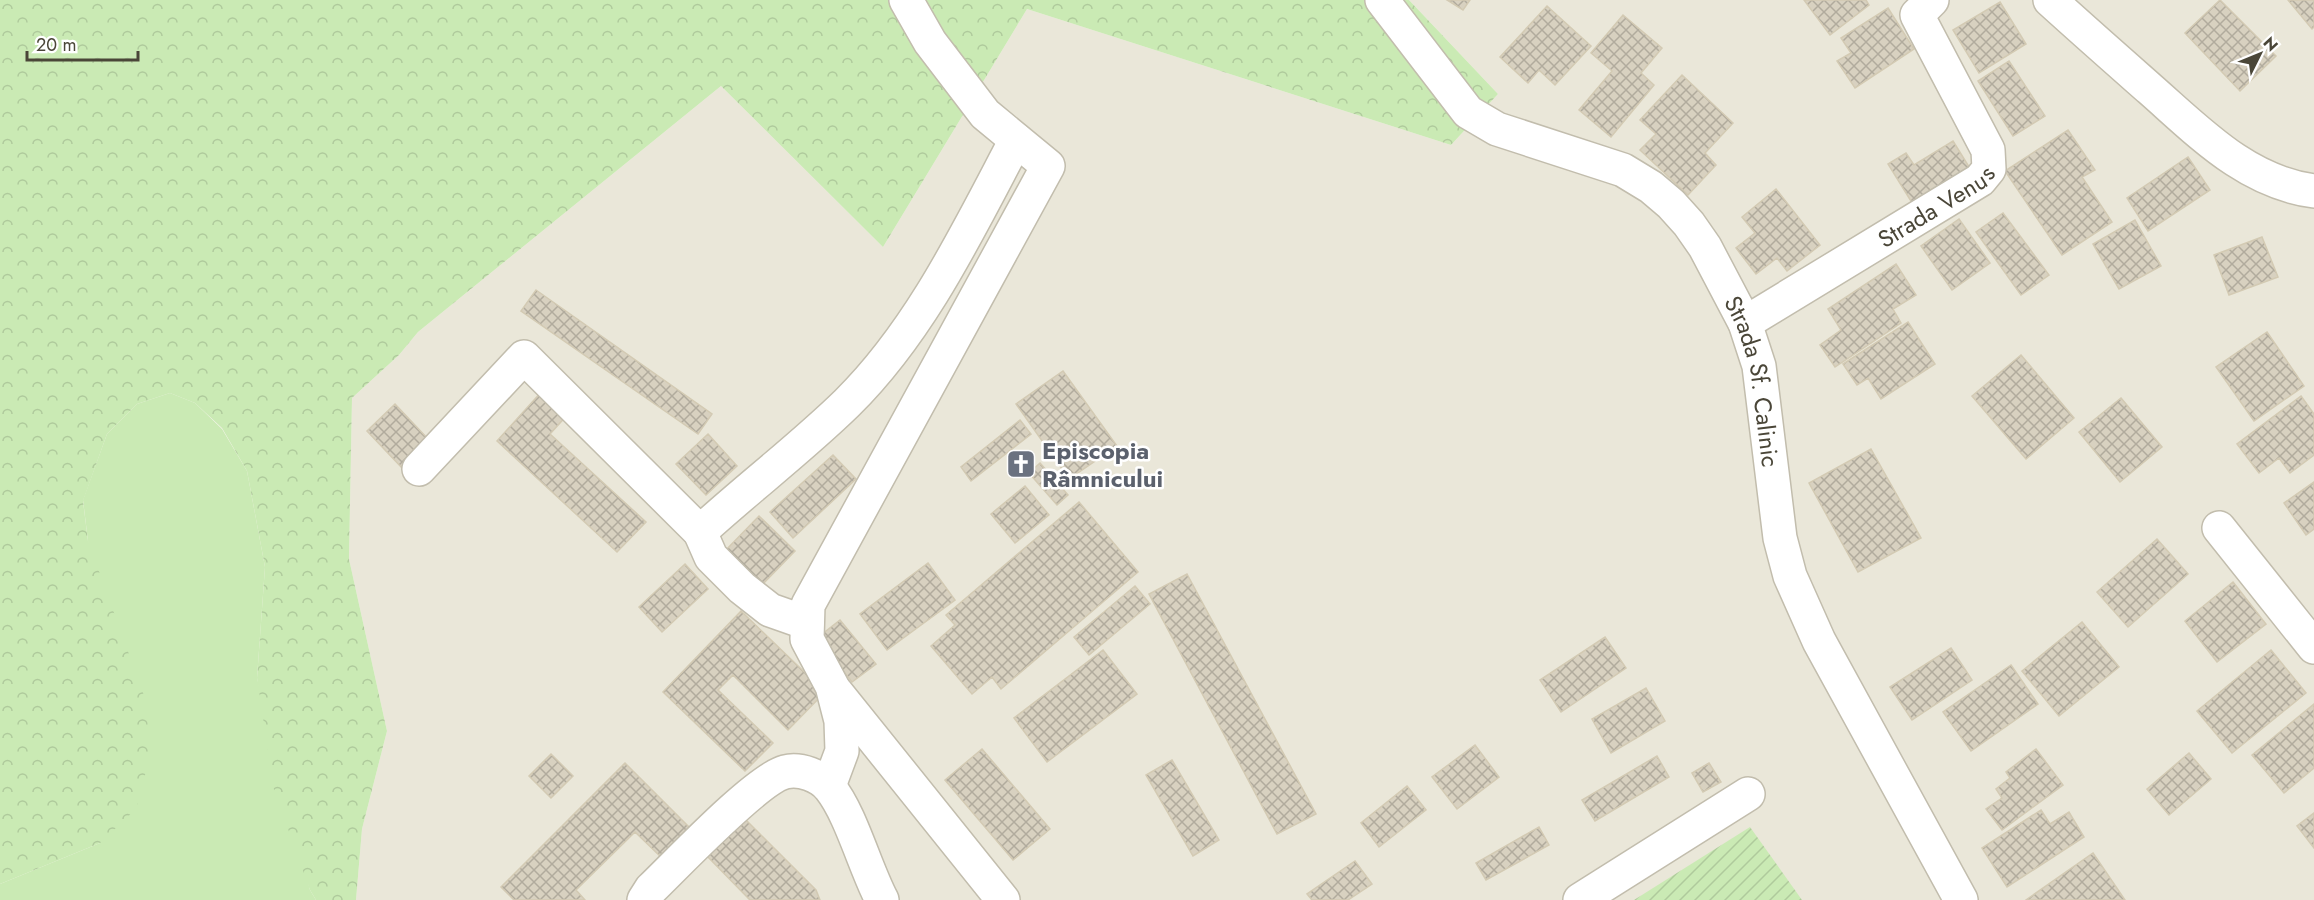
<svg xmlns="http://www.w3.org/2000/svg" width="2314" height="900" viewBox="0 0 2314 900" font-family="Jost,sans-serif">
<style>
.residential{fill:#eae7d9}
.grass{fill:#caeab4}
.forest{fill:url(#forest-crowns)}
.garden{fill:url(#garden-furrows)}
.building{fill:url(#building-cross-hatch);stroke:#d3cab3;stroke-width:1.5}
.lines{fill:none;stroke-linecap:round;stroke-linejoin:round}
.minor-casing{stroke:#c2bdad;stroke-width:36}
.minor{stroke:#fff;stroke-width:33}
.labels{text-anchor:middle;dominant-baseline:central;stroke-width:5;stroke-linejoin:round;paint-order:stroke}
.street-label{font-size:24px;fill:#4a4638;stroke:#fff}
.worship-label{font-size:24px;font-weight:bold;fill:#5b616d;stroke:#fff;text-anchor:start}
</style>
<defs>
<pattern id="forest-crowns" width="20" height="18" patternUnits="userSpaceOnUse" patternTransform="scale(1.5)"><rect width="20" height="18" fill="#caeab4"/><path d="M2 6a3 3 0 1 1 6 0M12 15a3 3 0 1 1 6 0" fill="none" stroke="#afca9c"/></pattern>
<pattern id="garden-furrows" width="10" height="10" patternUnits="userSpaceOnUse" patternTransform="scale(1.5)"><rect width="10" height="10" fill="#caeab4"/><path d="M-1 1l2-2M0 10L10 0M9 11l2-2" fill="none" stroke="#afca9c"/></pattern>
<pattern id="building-cross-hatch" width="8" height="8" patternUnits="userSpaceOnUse" patternTransform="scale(1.5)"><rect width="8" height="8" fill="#d8d1c0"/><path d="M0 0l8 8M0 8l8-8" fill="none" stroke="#b1ab9d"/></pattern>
</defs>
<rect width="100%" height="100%" fill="#f6f4eb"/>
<path class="residential" d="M1409,0h905v900h-1958l6,-71 25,-98 -38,-172 3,-161 47,-43 19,-23 303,-246 162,161 144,-238 424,136 47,-51z"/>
<path class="grass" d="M170,393l25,10 27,26 25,42 18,96 -8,111 53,212 6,10h-316v-16l100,-41 -12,-302 -5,-41 24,-66 30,-30z"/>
<path class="forest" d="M0,0h1409l89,94 -47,51 -424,-136 -144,238 -162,-161 -303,246 -19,23 -47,43 -3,161 38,172 -25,98 -6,71h-40l-6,-10 -36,-100 -17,-112 8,-111 -18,-96 -25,-43 -27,-25 -25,-10 -33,11 -30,30 -24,67 5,40 59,163 2,56 -13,49 -36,34 -100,41z"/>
<path class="garden" d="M1750,827l52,73h-168z"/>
<path class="building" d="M1447,0h23l-7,10z
M1804,0h62l3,5 -39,30z
M2220,0l56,56 -36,35 -55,-58z
M2288,0h26v27l-2,2z
M2000,2l26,42 -47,29 -26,-43z
M1547,6l44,40 -36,39 -16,-15 -11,13 -28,-26z
M1888,8l26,41 -59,39 -18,-27 14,-8 -10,-15z
M1623,15l39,33 -21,25 13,12 -43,52 -32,-27 33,-39 -21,-18z
M2009,61l36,55 -32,20 -35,-55z
M1682,75l51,48 -28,30 11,12 -28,30 -48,-45 16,-16 -16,-14z
M2068,130l27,40 -13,7 30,45 -50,33 -57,-84z
M1953,141l18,29 -57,36 -26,-42 18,-11 8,12z
M2188,157l22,33 -62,41 -21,-33z
M1776,189l44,56 -33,26 -10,-13 -21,16 -20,-26 19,-15 -13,-16z
M2003,213l46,62 -28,20 -45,-63z
M1959,219l31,44 -38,27 -31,-44z
M2135,220l26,46 -42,23 -26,-45z
M2262,237l16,40 -49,18 -15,-40z
M1896,264l20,31 -23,14 8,14 -66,44 -15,-22 21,-15 -13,-21z
M536,290l176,124 -14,20 -177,-123z
M1908,322l27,42 -54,35 -13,-21 -11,7 -14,-21z
M2267,332l37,54 -50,35 -38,-54z
M2021,355l53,63 -48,41 -54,-63z
M1063,371l54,75 -48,33 -53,-75z
M543,390l26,23 -19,21 96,88 -29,30 -120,-111z
M2301,396l13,18v41l-24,18 -11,-15 -20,15 -22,-29z
M2121,398l41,49 -42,35 -41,-50z
M395,404l34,36 -27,28 -35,-37z
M1020,420l11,14 -60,47 -10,-14z
M708,434l29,32 -31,29 -30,-31z
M1871,449l50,89 -63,34 -49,-89z
M833,455l23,24 -63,59 -23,-26z
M1040,463l28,32 -11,10 -28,-32z
M2314,482v47l-8,6 -22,-32z
M1025,486l24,29 -34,28 -24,-29z
M1079,502l59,70 -137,117 -9,-12 -20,17 -41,-48 24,-21 -9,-10z
M759,516l36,35 -35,36 -36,-35z
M2157,539l31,35 -60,53 -31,-35z
M928,563l27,37 -68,50 -27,-36z
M685,564l23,25 -46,43 -23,-25z
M1187,574l129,240 -39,20 -128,-240z
M2233,582l33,42 -49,38 -32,-41z
M1135,586l15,18 -61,51 -15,-18z
M741,611l84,81 -37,38 -55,-55 -15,15 55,53 -28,28 -82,-79z
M840,620l36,44 -24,18 -35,-44z
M2082,622l37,45 -60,49 -37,-45z
M1605,637l21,31 -65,44 -21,-32z
M1951,648l21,32 -60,40 -22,-33z
M1103,650l34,44 -90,68 -33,-44z
M2271,650l35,43 -74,60 -35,-42z
M2011,665l27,39 -67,47 -28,-39z
M1646,688l19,33 -54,32 -19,-34z
M2314,704v64l-30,25 -32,-38z
M1475,745l24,32 -42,32 -25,-32z
M982,749l68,80 -37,31 -68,-80z
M2036,749l27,36 -61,45 -16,-21 16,-11 -6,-9 14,-11 -4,-6z
M2189,753l22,26 -42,36 -22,-26z
M551,754l22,22 -22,22 -22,-22z
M1657,756l12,21 -74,44 -13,-21z
M1172,760l47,80 -26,16 -47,-81z
M625,763l67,67 -29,29 -28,-27 -59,58 9,10h-71l-13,-13z
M1709,763l12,19 -18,10 -11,-19z
M1407,786l19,24 -47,37 -18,-24z
M2041,810l9,14 19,-12 15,25 -77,50 -25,-39z
M2314,813v35l-17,-22z
M744,818l72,72 4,10h-70l-44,-45z
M1539,827l10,18 -63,35 -10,-17z
M2093,853l32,47h-99z
M1355,861l17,23 -24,16h-36l-5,-6z"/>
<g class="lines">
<g class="minor-casing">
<g id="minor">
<path id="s1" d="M1382,0l86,112 29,17 126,41 28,17 20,17 18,20 16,23 40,76 14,43 21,172 10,38 29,65 142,259"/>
<path d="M2050,0c33,30 66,59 100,89 49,43 96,93 164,102"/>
<path id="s2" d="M1745,323l235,-143 9,-11 -1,-19 -71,-135 15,-15"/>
<path d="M419,469l105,-112 176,175c48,-44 101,-84 147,-129 74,-73 121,-172 169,-263"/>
<path d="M2219,528l95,119"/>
<path d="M700,532l11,25 31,31 28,22 37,13"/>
<path d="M836,692l167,208"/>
<path d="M829,786l13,-35 -1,-30 -9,-35 -25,-47 1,-34 240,-439 -63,-52 -55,-72 -24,-42"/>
<path d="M644,900l7,-11c25,-24 106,-110 134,-117 15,-4 36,4 45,16 21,26 35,80 52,112"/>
<path d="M1580,900l168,-106"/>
</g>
</g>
<use href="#minor" class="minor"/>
</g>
<defs>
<g id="church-square" transform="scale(1.5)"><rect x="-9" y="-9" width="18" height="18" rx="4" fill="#6b7280" stroke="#fff"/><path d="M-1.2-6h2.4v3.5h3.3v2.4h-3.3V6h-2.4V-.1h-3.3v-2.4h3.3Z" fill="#fff"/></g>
</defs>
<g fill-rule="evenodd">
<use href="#church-square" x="1021" y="464"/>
</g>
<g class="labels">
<g class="street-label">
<text stroke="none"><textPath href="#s2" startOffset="224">Strada Venus</textPath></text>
<text stroke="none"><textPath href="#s1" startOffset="566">Strada Sf. Calinic</textPath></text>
</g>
<g class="worship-label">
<text x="1042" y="450">Episcopia<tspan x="1042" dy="28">Râmnicului</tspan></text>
</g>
</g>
<g transform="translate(2260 54) rotate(47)" stroke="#ffffff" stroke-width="4.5" paint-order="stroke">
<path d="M0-4.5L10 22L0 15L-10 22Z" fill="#4a4638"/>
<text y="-9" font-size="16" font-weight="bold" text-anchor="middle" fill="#4a4638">N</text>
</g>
<path d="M27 51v9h111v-9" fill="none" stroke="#4a4638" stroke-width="3"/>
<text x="36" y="51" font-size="18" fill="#4a4638" stroke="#ffffff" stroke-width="4.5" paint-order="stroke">20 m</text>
</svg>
